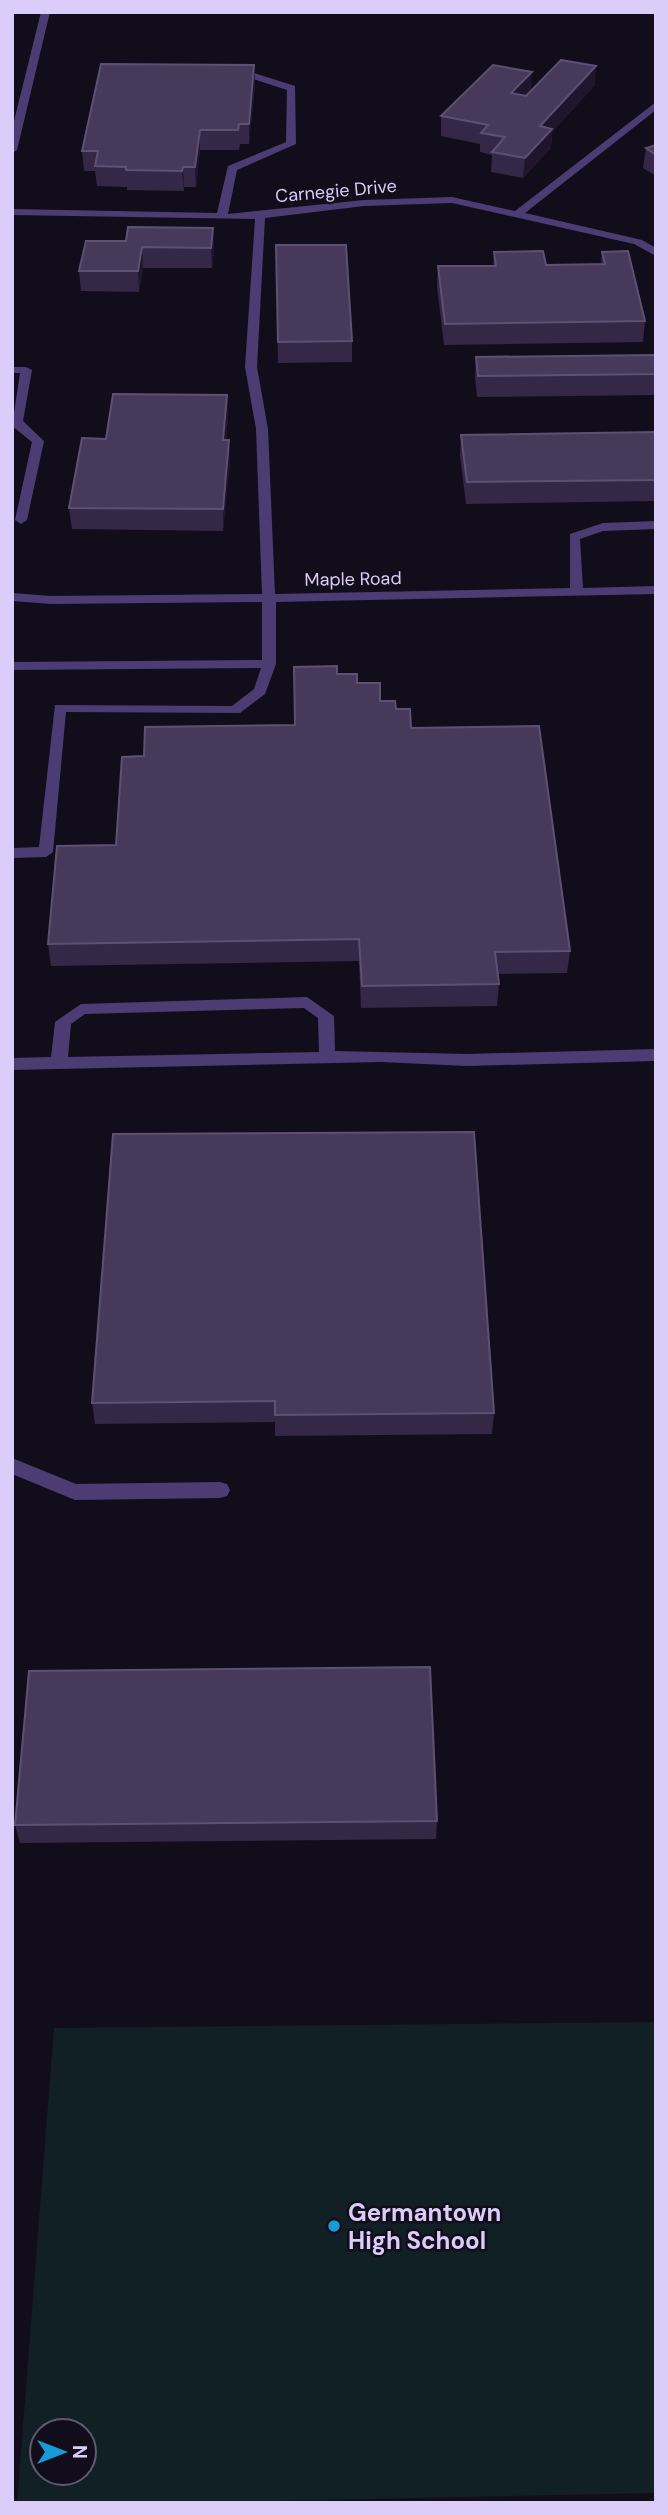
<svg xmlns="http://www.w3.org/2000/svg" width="668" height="2515" viewBox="0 0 668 2515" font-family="'DM Sans',sans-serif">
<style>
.green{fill:#112024;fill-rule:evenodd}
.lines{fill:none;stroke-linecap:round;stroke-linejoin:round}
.minor{fill:#4b3d74;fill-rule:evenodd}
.wall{fill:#352746}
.shaded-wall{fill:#1f152d}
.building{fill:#46395a;stroke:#5e5073;stroke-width:2}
.poi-dot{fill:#189ad9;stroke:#120d1a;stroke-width:2.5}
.labels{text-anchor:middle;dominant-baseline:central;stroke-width:5;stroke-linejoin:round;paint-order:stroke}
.far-street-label{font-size:18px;fill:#dbccf9;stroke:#120d1a}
.near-poi-label{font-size:24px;font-weight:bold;fill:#dbccf9;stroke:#120d1a;text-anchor:start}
</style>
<rect width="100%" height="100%" fill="#120d1a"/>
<path class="green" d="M656,2022v471l-474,10h-165l37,-475zM42,2431h42v42h-42z"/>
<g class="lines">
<path class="minor" d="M41,12h9l-33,138 -5,3v-24z
M232,72h19l44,14 1,58 -59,26 -9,44 136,-14 88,-3 63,14 141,-109v8l-131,103 117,27 14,8v8l-22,-12 -182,-41 -88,3 -99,12 -8,149 11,62 7,165 295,-6v-54l33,-11 53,-2v8l-53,2 -23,8 3,49 73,-2v8l-380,8v62l-11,30 -25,19 -174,-1 -13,140 -7,5 -34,1v-10l27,-1 16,-142 177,1 22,-17 7,-21 -249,2v-8l250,-2v-58l-211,2 -39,-3v-8l39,3 211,-2 -6,-165 -11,-62 10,-148 -243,-4v-6l205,4 11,-47 58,-24 1,-52 -37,-12 -21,-1 -2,-2z
M12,367h14l6,3 -9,51 21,20 -17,79 -6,4 -6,-4 17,-78 -20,-16 8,-53h-8z
M307,997l27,19 1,35 132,3 189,-5v12l-189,5 -86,-4 -369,8v-12l39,-1 4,-35 26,-18zM304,1008l14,10 1,34 -251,5 3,-33 14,-10z
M12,1458l64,26 144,-2 7,2 3,6 -3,6 -7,2 -145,2 -63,-26z"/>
</g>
<path class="wall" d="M254,65l1,20 -6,59h-9l-1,6h-39l-4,37h-12v4l-57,-1v-3l-30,-1 -2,-15h-11l-2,-20z
M595,85l-43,47 -1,16 -28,30 -32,-6 1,-17 -12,-3v-8l-39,-8v-20l90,-25z
M656,145v31l-13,-8 3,-20z
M213,228l1,20 -2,20h-69l-4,24 -58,-1 -2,-20 47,-30z
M276,245l76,96v21l-74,1z
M494,252l52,13 55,-1 1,-12 43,69 -2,21 -199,3 -7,-58 1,-21h55z
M656,355v40l-179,2 -2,-19 1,-21z
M227,395l1,22 -2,23 4,21 -7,70 -151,-2 -3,-21 37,-69z
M656,432v69l-190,3 -6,-48 1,-21z
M337,674l20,9 23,18 16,8 15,19 159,223 -3,22 -69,1 1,10 -2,22 -136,2 -2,-47 -308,5 -3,-22 68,-99 28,-89 151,-31z
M113,1134l381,279 -2,21 -217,2v-14l-180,2 -3,-21z
M437,1821l-1,18 -416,4 -5,-18z"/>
<path class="shaded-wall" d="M254,65l1,20 -6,59v-20z
M596,66l-1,19 -43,47 -1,16 -28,30 2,-20 15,-32z
M532,72l-1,19 -21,22 1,-20z
M200,130v20l-4,37 -1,-20z
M183,167l1,20v4l-2,-20z
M213,228l1,20 -2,20 -1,-20z
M142,247l1,21 -4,24 -1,-21z
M227,395l1,22 -4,44 -1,-21z
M229,440l1,21 -7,70v-22z"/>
<path class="building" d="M561,60l35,6 -56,60 12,3 -27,29 -33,-6 13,-15 -24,-4 7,-8 -47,-9 52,-51 39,7 -21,21 15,3z
M101,64l153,1 -5,59h-10l-1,6h-38l-5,37h-12l-1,4 -56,-1v-3l-31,-1 3,-15h-16z
M656,145v10l-10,-7z
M128,227l85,1 -2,20 -69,-1 -4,24h-59l7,-30h40z
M276,245h70l6,96 -74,1z
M543,251l3,14 59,-1 -3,-12 26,-1 17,70 -200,3 -7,-58h58l-2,-14z
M656,355v19l-178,2 -2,-19z
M113,394l114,1 -4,45h6l-6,69 -154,-1 13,-70 24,1z
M656,432v48l-189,2 -6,-47z
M337,666v8h20v9h23v18h15l1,8h14l1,19 128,-2 31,225 -75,1 4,32 -137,2 -3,-47 -311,5 9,-98 59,-1 6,-88 22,-1 1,-29 150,-2 -1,-58z
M474,1132l20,281 -219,2v-14l-183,2 21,-269z
M430,1667l7,154 -422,4 14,-154z"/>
<circle class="poi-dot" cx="334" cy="2226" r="7"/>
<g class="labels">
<g class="far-street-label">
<text transform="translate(336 191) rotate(-5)">Carnegie Drive</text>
<text transform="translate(353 579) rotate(-1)">Maple Road</text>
</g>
<g class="near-poi-label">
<text x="348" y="2212">Germantown<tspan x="348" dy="28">High School</tspan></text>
</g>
</g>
<rect width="668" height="2515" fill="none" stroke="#dbccf9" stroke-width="28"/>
<g transform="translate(63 2452) rotate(90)"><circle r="33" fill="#120d1a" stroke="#625973" stroke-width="2"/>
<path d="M0-5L12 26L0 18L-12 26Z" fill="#189ad9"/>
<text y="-10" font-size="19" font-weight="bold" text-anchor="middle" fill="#dbccf9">N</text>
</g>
</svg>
